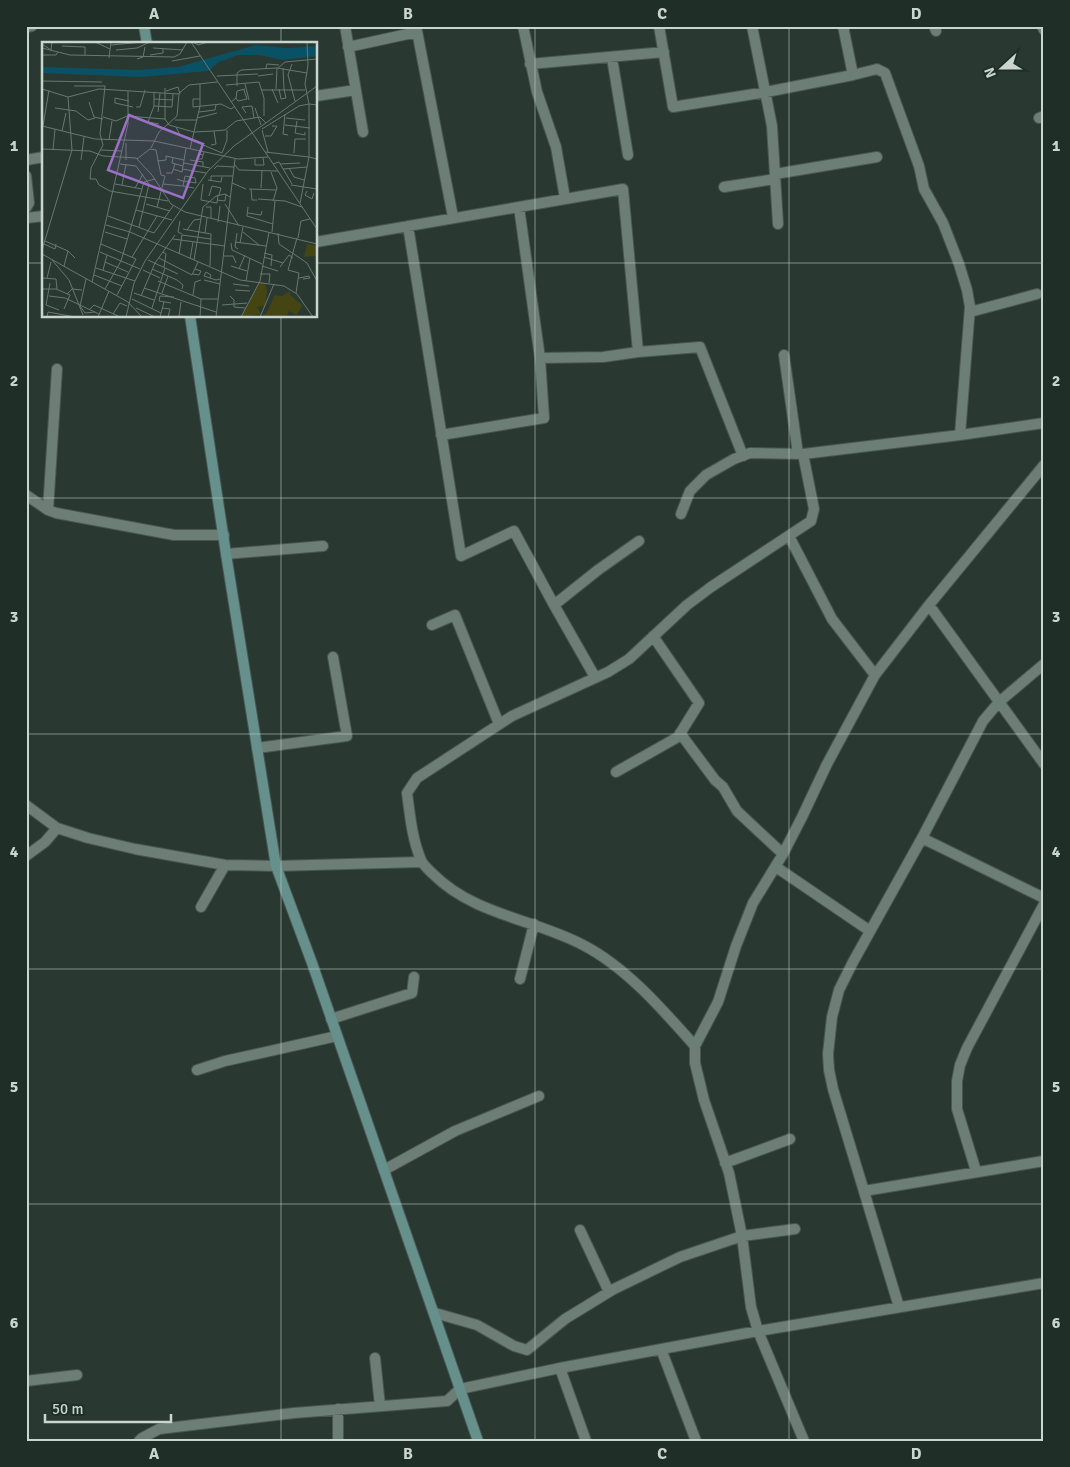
<svg xmlns="http://www.w3.org/2000/svg" width="1070" height="1467" viewBox="0 0 1070 1467" font-family="Signika,sans-serif">
<style>
.lines{fill:none;stroke-linecap:round;stroke-linejoin:round}
.street-casing{stroke:#495651;stroke-width:12}
.secondary-casing{stroke:#495651;stroke-width:12}
.street{stroke:#6d7e77;stroke-width:10}
.secondary{stroke:#65908b;stroke-width:10}
.grid{fill:none;stroke:#cbd5d0;stroke-width:1;stroke-opacity:0.55}
.inset-road{fill:none;stroke:#6a7771;stroke-width:1}
.view{fill:#9b70c6;fill-opacity:0.15;stroke:#9b70c6;stroke-width:2.5}
.inset-edge{fill:none;stroke:#cbd5d0;stroke-width:2.5}
.neatline{fill:none;stroke:#cbd5d0;stroke-width:2}
.grid-label{font-size:16px;text-anchor:middle;font-weight:bold;fill:#cbd5d0}
</style>
<rect width="100%" height="100%" fill="#293932"/>
<g class="lines">
<g class="street-casing">
<path id="street" d="M345,26l18,106
M416,26l37,191
M523,26l14,66 19,55 9,51
M659,26l14,81 93,-15 87,-17 -10,-49
M752,26l20,100 6,98
M934,26l2,5
M1042,26l2,4
M26,27l6,-1
M348,47l69,-15
M612,58l16,97
M530,64l134,-12
M853,75l24,-6 8,4 34,93 5,23 19,34 16,41 8,26 3,17 -10,128
M316,96l40,-6
M1039,118l5,-2
M26,160l18,-3
M775,174l102,-17
M26,176l3,27 -3,5
M724,187l51,-8
M26,218l18,-2
M408,226l53,330 53,-25 40,74 41,72
M316,242c103,-18 205,-36 307,-53l15,163
M970,312l67,-18
M784,355l14,99
M540,358l63,-1 35,-5 62,-5 43,109
M57,369l-9,141 8,3 118,22h50
M441,435l103,-17 -4,-60 -21,-151
M26,495l22,15
M681,514l9,-23 16,-16 28,-16 16,-6 53,1
M789,536l43,83 43,56
M226,554l97,-8
M554,605l44,-35 41,-29
M929,605l115,159
M432,625l23,-10 44,109
M680,733l35,47 8,7 14,24 46,43
M257,748l90,-12 -14,-79
M616,772l62,-35 21,-34 -46,-67
M26,805l31,23 31,10 47,11 90,16 51,1 145,-4
M922,838l122,60
M26,856l19,-14 12,-14
M776,867l94,64
M201,907l24,-42
M520,979l14,-55
M331,1019l81,-26 2,-16
M695,1046c-32,-36 -69,-79 -112,-101 -49,-26 -109,-30 -150,-71 -4,-4 -10,-9 -12,-14 -9,-21 -11,-45 -14,-67l10,-15 95,-62 96,-44 21,-13 58,-54 24,-18 100,-66 3,-12 -11,-55 157,-19 84,-12
M197,1070l28,-9 112,-25
M725,1163l65,-24
M384,1170l71,-39 84,-35
M976,1171l-19,-62v-28l3,-16 7,-17 77,-144
M864,1191l180,-30
M580,1230l29,62
M899,1307l-66,-218 -4,-19 -1,-16 4,-37 7,-27 14,-28 69,-124 61,-117 16,-19 45,-38
M435,1313l42,12 37,21 13,4 38,-31 49,-30 66,-32 62,-21 53,-7
M661,1349l35,92
M375,1358l5,48
M560,1368l26,73
M26,1381l51,-6
M338,1409v32
M139,1441l3,-3 17,-9 135,-16 153,-12 13,-12 100,-21 198,-37 286,-48
M804,1441l-46,-110 -7,-24 -9,-71 -13,-63 -25,-73 -9,-37v-17l23,-44 18,-56 17,-43 30,-49 19,-37 25,-53 48,-89 54,-70 115,-140"/>
</g>
<g class="secondary-casing">
<path id="secondary" d="M144,26l3,18
M190,316l36,238 50,312 36,97 166,478"/>
</g>
<use href="#street" class="street"/>
<use href="#secondary" class="secondary"/>
</g>
<path class="grid" d="M281,26v18M535,26v1415M789,26v1415M26,263h18M316,263h728M281,316v1125M26,498h1018M26,734h1018M26,969h1018M26,1204h1018"/>
<g transform="translate(42 42)">
<rect width="275" height="275" fill="#293932"/>
<path d="M218,240l5,1 2,8 -2,15 -8,1 4,7 -20,3zM248,249v4l12,10 -6,10 -7,-4 -3,6h-20l-4,-3h4l9,-19 7,1z" fill="#444513"/>
<path d="M265,202l10,2v10l-13,1zM249,255l11,9 -6,9 -11,-8 2,-4 7,4 -5,-6z" fill="#444513"/>
<path d="M214,3l31,3 30,-2v10l-35,4 -22,-5h-22l-19,7 -11,9 -67,6 -99,-4v-6l96,3 40,-3z" fill="#0a5165"/>
<path class="inset-road" d="M53,0l15,7M149,0l126,187M151,0l5,3 10,-3M0,2l9,6 1,-8M69,3l32,-3M20,4l23,1v8M0,6l28,7 104,2 6,-3 7,-12M111,6l30,2M74,8l21,-2 13,-6M0,13h14l2,-3M108,13l13,-2v-4M67,16l2,-16M95,17l6,-2 2,-10M130,19l28,-5M250,22l-4,11 7,26M224,26l1,-4 12,1M236,26l7,-6 32,-3M241,26l1,21M175,34l41,-2M216,34l15,-2M0,39l60,1M203,42l4,16M184,43l33,-3 5,16v18M32,44h31l-5,48 3,11 -12,23 -1,11h6l3,6 11,6 58,10M195,44v-13l4,-3 36,-2 30,5M123,46v31l4,6M0,47l26,8 4,53 -30,100M230,47l6,14M234,47l1,-21M237,47l2,10 5,-1 -2,-9M219,48h44M124,49l12,-4 2,7M112,50v14l-6,16 11,2M26,55l31,-8 79,5 11,-9 28,-3M194,56l2,3 9,-2 -3,-9M112,57l19,1M158,57h-7v8l28,-3 10,5 3,-2M87,59l-14,-3v5l18,4M47,60l5,15 9,2M189,60l5,-4 1,-7 8,-2M275,63l-8,-1v53l8,2M112,64l18,1 1,-13M94,65h4l5,-17M13,66l21,3 12,9 7,-2M213,66l6,17M116,70l2,-19M157,70l16,-2 1,-5M204,71l-4,-6 10,-1 2,12M243,72l-2,20 5,1M61,75l13,4 11,-5 38,3M155,76l20,-5M244,76l19,2M133,78h22M255,79l-2,12 10,2v-3M127,83l25,7 19,-1 12,-1 11,-9 24,-4 6,6M243,83l25,3M0,84l53,13 59,2 84,18 30,-2M1,84l6,-36M134,85l4,8 42,18 5,-13v-10M220,87l37,-23 10,-2 -4,-20 3,-19 -1,-23M220,88l6,22M20,89l4,-18M223,94h6l6,-10h-5M67,98l3,-19M169,103l5,-1 -2,-13M109,106l8,-16 18,-16 2,-22M0,107l48,2 13,5 33,2 16,17 19,29 14,8 132,32M148,107l10,-43v-22M11,108l2,-21M59,108l21,1M223,110l44,5 -9,46M252,111l1,-14h11M161,113l-4,-1 -1,5h4l1,-4 1,-3M131,116l-1,5 11,3M95,117l13,-10 6,1 5,25 4,1 -8,31M213,117v6h9l-1,-7M39,118l3,-23M84,118v-17M148,118l13,2v4M115,119l9,-1v-4l18,4M142,121l26,5M78,122l16,2 13,18 -10,43M192,122l5,6 39,1M231,122l6,-2 13,22M238,122l20,-1M247,126l5,9 10,3M131,127l9,3 4,-24M140,127l24,4M172,127l3,-3 17,1M241,127l24,-2M229,130l6,16 -4,13M124,131h6l3,-9M135,137l5,2h2l12,2 -1,-5 -10,-2 -2,10 11,2M166,138l13,2 1,-5M169,139v-5h22M190,141l14,6M73,142l27,5M121,142l20,2M161,142l-2,16 16,3 1,-8M80,143l4,-21M249,143l26,4M93,146l8,-14M219,146l1,-17M207,147l27,1M209,147l1,11h5M265,149l-2,4 7,4 2,-6M167,154l3,-10 9,2 -2,7M216,157l27,2 17,6M175,158l8,1 1,-7M104,162l24,7M183,162l14,22M164,165h5v11M206,165l-1,9 26,8M94,168l36,10M206,171l13,2 1,-4M66,174l46,17 19,-27M138,179l-2,11 4,2M176,180l2,-16M64,183l24,7 110,48 44,6 13,8 16,23M141,187l28,5 -1,32M145,188l7,-10 7,-1M63,190l22,7M201,190l16,13M230,190l3,-31M163,191l2,-15M195,191l-2,14 3,2M236,191l1,11 28,19 10,18M256,196l3,-17 9,-2M131,197l52,7M3,199l23,10M193,200l31,4M189,201l1,7 30,14M198,201l3,-16M2,202l11,5 1,-5M59,202l35,15 -19,36M58,210l40,17M121,210l3,2 -2,13M222,211l8,2 -1,11M0,212l86,48 14,15M137,212l3,-19 29,4M182,214h9l3,7M90,215l25,-41M222,215l19,6M117,216l33,17 6,-13M148,217l3,-17M10,218l17,20 14,35M106,218l30,14M152,218l9,-53 13,-11 9,-2 5,3M63,220l23,10M22,224l4,-15 7,7M189,224l16,5M220,224l16,5M238,225l9,-12 4,3M54,226l39,13M110,227l25,11 6,5 -1,4M197,227l6,-14M61,228l4,-15M101,228l17,8M151,232l6,1 2,-4 -6,-2M218,232h10l-1,9M52,233l28,11M0,236l14,1 1,10M5,236l4,-16M168,236l1,-3 -5,-3 -2,4 12,4 4,-1M257,236l10,-2 1,2 -7,1M44,237l-6,27 5,7 10,-1M162,238l16,4M116,239l43,18h17M204,239l4,-23M50,240l36,-158v-33M8,241l-4,22 13,5M191,242l16,2M102,246l72,24M0,247h14l14,6 -6,14M63,247l16,-28 23,-79 11,-3M193,248l15,1M92,251l20,7M120,251l6,-17M254,251l3,-20 -11,-3 9,-32M25,252l5,-5 10,1M151,253l2,-13 6,-2M7,254l16,2 34,16M99,254l14,-33 20,-28M188,254l4,4v7l11,1M90,257l29,14M139,260l-2,14 4,1M129,261l-12,-2 1,-5 14,1M180,263l25,-2M94,266l19,9M110,266l13,-40M120,266l8,1 -2,8M48,267l4,-4 24,11M71,272l7,-11 7,3M5,275l1,-5 27,5M56,275l11,-26M84,275l8,-34 11,-22 63,-90 26,-25 83,-60M118,275l4,-15M158,275l1,-18M174,275l19,-158M199,275l19,-36 9,-49M218,275l14,-33"/>
<path class="view" d="M87,73l74,29 -20,54 -75,-28z"/>
<rect width="275" height="275" class="inset-edge"/>
</g>
<rect width="1070" height="1467" fill="none" stroke="#1f2f28" stroke-width="55"/>
<g transform="translate(1002 68) rotate(249)" stroke="#1f2f28" stroke-width="4" paint-order="stroke">
<path d="M0-4L9 19L0 12L-9 19Z" fill="#cbd5d0"/>
<text y="-8" font-size="14" font-weight="bold" text-anchor="middle" fill="#cbd5d0">N</text>
</g>
<path d="M45 1414v8h126v-8" fill="none" stroke="#cbd5d0" stroke-width="2.5"/>
<text x="52" y="1414" font-size="15" fill="#cbd5d0" stroke="#1f2f28" stroke-width="4" paint-order="stroke">50 m</text>
<rect x="28" y="28" width="1014" height="1412" class="neatline"/>
<g class="grid-label">
<text x="154" y="19">A</text>
<text x="408" y="19">B</text>
<text x="662" y="19">C</text>
<text x="916" y="19">D</text>
<text x="14" y="151">1</text>
<text x="1056" y="151">1</text>
<text x="14" y="386">2</text>
<text x="1056" y="386">2</text>
<text x="14" y="622">3</text>
<text x="1056" y="622">3</text>
<text x="14" y="857">4</text>
<text x="1056" y="857">4</text>
<text x="14" y="1092">5</text>
<text x="1056" y="1092">5</text>
<text x="14" y="1328">6</text>
<text x="1056" y="1328">6</text>
<text x="154" y="1459">A</text>
<text x="408" y="1459">B</text>
<text x="662" y="1459">C</text>
<text x="916" y="1459">D</text>
</g>
</svg>
